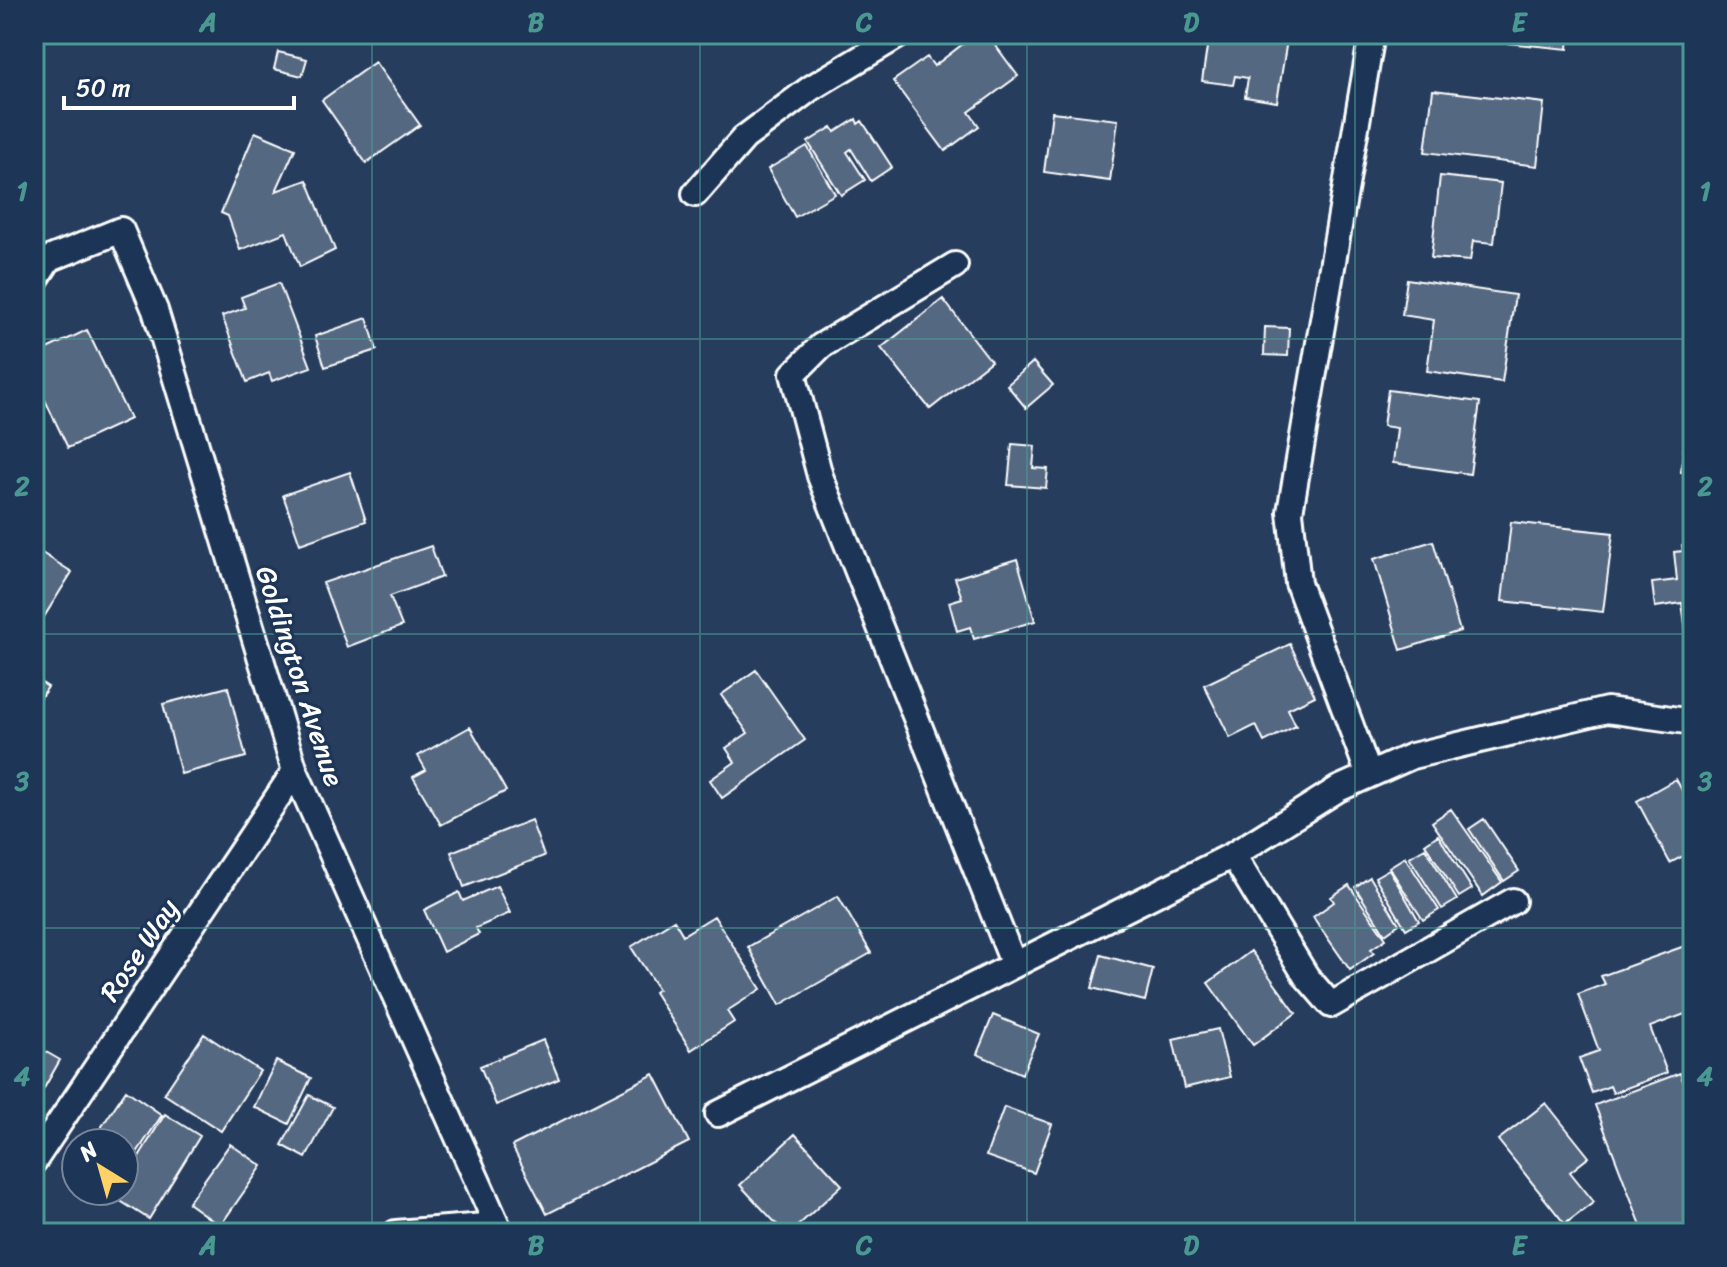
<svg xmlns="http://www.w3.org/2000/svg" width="1727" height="1267" viewBox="0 0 1727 1267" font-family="Sriracha,sans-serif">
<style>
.building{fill:#556781;stroke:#fff;stroke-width:2}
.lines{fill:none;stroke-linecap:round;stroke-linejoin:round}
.street-casing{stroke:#fff;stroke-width:30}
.street{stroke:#1d3557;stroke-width:24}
.grid{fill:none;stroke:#4b9892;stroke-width:2;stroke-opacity:0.55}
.labels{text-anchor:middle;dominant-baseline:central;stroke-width:6;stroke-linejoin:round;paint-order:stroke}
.street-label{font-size:28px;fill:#fff;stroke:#1d3557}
.neatline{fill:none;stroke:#4b9892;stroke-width:3}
.grid-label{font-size:26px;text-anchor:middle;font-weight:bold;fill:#4b9892}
</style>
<rect width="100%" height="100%" fill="#263d5e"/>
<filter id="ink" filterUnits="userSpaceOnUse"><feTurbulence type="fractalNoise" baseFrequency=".0125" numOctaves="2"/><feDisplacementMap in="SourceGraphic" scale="16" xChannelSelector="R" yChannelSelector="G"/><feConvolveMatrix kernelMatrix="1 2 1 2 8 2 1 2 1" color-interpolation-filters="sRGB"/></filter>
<g filter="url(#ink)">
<path class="building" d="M976,34h11l31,42 -49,36 10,14 -34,25 -52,-70 34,-24 7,9z
M1209,34h79l-11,68 -32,-5 3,-19 -13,-2 -2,9 -31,-4z
M1498,34h71l-1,15 -71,-7z
M278,52l29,7 -5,17 -28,-7z
M375,62l45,63 -54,38 -44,-63z
M1433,90l111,13 -7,63 -112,-14z
M1052,112l66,8 -8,61 -66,-9z
M856,119l2,5 4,-3 30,46 -21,14 -20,-32 -4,3 18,28 -24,15 -33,-53 24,-15 3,5z
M255,132l40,17 -19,42 31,-11 28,70 -35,17 -14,-35 -46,18 -12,-34 -7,-3z
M807,146l28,48 -40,23 -27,-48z
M1440,176l61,7 -7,60 -21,-2 -3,20 -39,-3z
M1407,279l108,16 -13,87 -75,-11 7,-51 -32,-5z
M279,283l32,84 -39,14 -3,-8 -22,9 -25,-66 23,-8 -4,-11z
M943,299l48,62 -61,48 -49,-61z
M367,318l10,32 -52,17 -10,-31z
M1265,327l24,1 -1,28 -24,-1z
M87,330l43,89 -62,29 -34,-71v-22z
M1033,362l20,23 -27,23 -19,-23z
M1388,390l92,12 -10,72 -77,-11 4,-35 -14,-2z
M1686,427l7,1v45l-12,-1z
M1012,444l23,2 -2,22 15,1 -2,19 -38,-3z
M350,472l16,49 -66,23 -17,-49z
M1511,522l102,11 -10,79 -101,-11z
M1433,541l27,90 -59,19 -27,-91z
M1693,543v101l-5,1 -6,-42 -27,4 -3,-24 25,-3 -3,-28 9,-1 -1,-6z
M431,546l11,31 -52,19 12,30 -55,21 -24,-64z
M34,548l38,24 -38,61z
M1017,559l18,62 -61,18 -4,-12 -13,4 -8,-29 13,-4 -7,-20z
M1290,644l25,52 -27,13 8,17 -32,16 -8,-17 -26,13 -26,-53z
M756,670l49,70 -83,58 -12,-18 25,-18 -9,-14 22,-15 -27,-38z
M34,678l14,9 -14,20z
M228,687l18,70 -65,17 -18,-70z
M470,727l36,64 -65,34 -28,-48 13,-7 -8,-14z
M1676,779l17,32v40l-23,12 -33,-62z
M1451,809l51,73 -19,14 -51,-74z
M1484,819l35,52 -15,10 -35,-52z
M531,820l13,36 -80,31 -13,-35z
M1438,835l34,54 -13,8 -34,-53z
M1425,848l32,52 -15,9 -33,-52z
M1405,857l34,53 -16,10 -34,-53z
M1389,869l30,52 -13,8 -31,-52z
M1370,877l29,47 -14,10 -30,-47z
M1349,885l37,54 -15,10 3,4 -24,17 -37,-53 21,-15 -3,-5z
M497,886l13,27 -34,15 3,6 -36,18 -19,-42 35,-18 4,9z
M838,896l33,57 -91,52 -32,-58z
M714,916l47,73 -34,22 7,11 -43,28 -37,-58 4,-3 -27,-42 43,-27 9,15z
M1693,943v68l-43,16 17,46 -54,20 -3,-7 -18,7 -13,-35 20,-7 -21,-57 27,-10 -4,-8z
M1251,951l45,62 -43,32 -45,-62z
M1101,955l52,14 -8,32 -53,-13z
M993,1015l46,19 -17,40 -45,-20z
M1218,1029l12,48 -46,11 -11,-49z
M204,1034l56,37 -39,60 -57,-37z
M543,1040l16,39 -63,26 -16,-39z
M34,1045l26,15 -26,46z
M276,1061l35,17 -22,46 -35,-17z
M1680,1073l13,35v115l-27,10h-22l-49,-128z
M654,1074l35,68 -142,72 -35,-68z
M126,1090l36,25 -38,57v-29h-33z
M309,1095l24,12 -27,51 -24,-13z
M1546,1103l43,54 -19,15 24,30 -29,22 -67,-84z
M1004,1107l48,17 -18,49 -48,-17z
M165,1114l35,22 -51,83 -35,-22 4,-6h6v-10z
M795,1134l47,51 -52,48h-5l-45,-48z
M230,1144l32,22 -42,60 -32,-23z"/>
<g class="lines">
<g class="street-casing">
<path id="street" d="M695,194l49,-56 67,-50 90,-54
M955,265l-134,81 -28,28 27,102 194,489
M34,282l15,-23 72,-29 34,80 140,461 202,454 -101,8
M1369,775l-71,-192 -8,-71 82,-478
M1233,855l73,121 25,29 182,-104
M718,1114l515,-259 105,-66 74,-33 195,-46 86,12
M34,1161l261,-390"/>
</g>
<use href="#street" class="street"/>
</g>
</g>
<path class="grid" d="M372,34v1199M700,34v1199M1027,34v1199M1355,34v1199M34,339h1659M34,634h1659M34,928h1659"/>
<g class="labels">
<g class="street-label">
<text transform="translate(300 676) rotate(72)">Goldington Avenue</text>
<text transform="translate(139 950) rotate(-56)">Rose Way</text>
</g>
</g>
<rect width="1727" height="1267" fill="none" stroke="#1d3557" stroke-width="88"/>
<g transform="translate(100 1167) rotate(323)"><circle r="38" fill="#1d3557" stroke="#77869a" stroke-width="2"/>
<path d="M0-6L14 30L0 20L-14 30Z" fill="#ffd166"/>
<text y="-12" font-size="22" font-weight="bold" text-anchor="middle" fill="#ffffff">N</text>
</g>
<path d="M64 96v12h230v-12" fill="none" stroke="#ffffff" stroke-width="4"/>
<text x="76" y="96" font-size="24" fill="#ffffff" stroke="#1d3557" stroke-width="6" paint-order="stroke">50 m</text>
<rect x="44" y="44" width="1639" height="1179" class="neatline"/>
<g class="grid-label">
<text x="208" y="31">A</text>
<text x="536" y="31">B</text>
<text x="864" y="31">C</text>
<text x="1191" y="31">D</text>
<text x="1519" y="31">E</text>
<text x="22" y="200">1</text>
<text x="1705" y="200">1</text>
<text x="22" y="495">2</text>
<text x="1705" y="495">2</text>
<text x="22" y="790">3</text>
<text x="1705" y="790">3</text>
<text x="22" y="1085">4</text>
<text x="1705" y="1085">4</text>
<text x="208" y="1254">A</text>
<text x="536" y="1254">B</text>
<text x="864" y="1254">C</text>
<text x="1191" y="1254">D</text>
<text x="1519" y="1254">E</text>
</g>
</svg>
